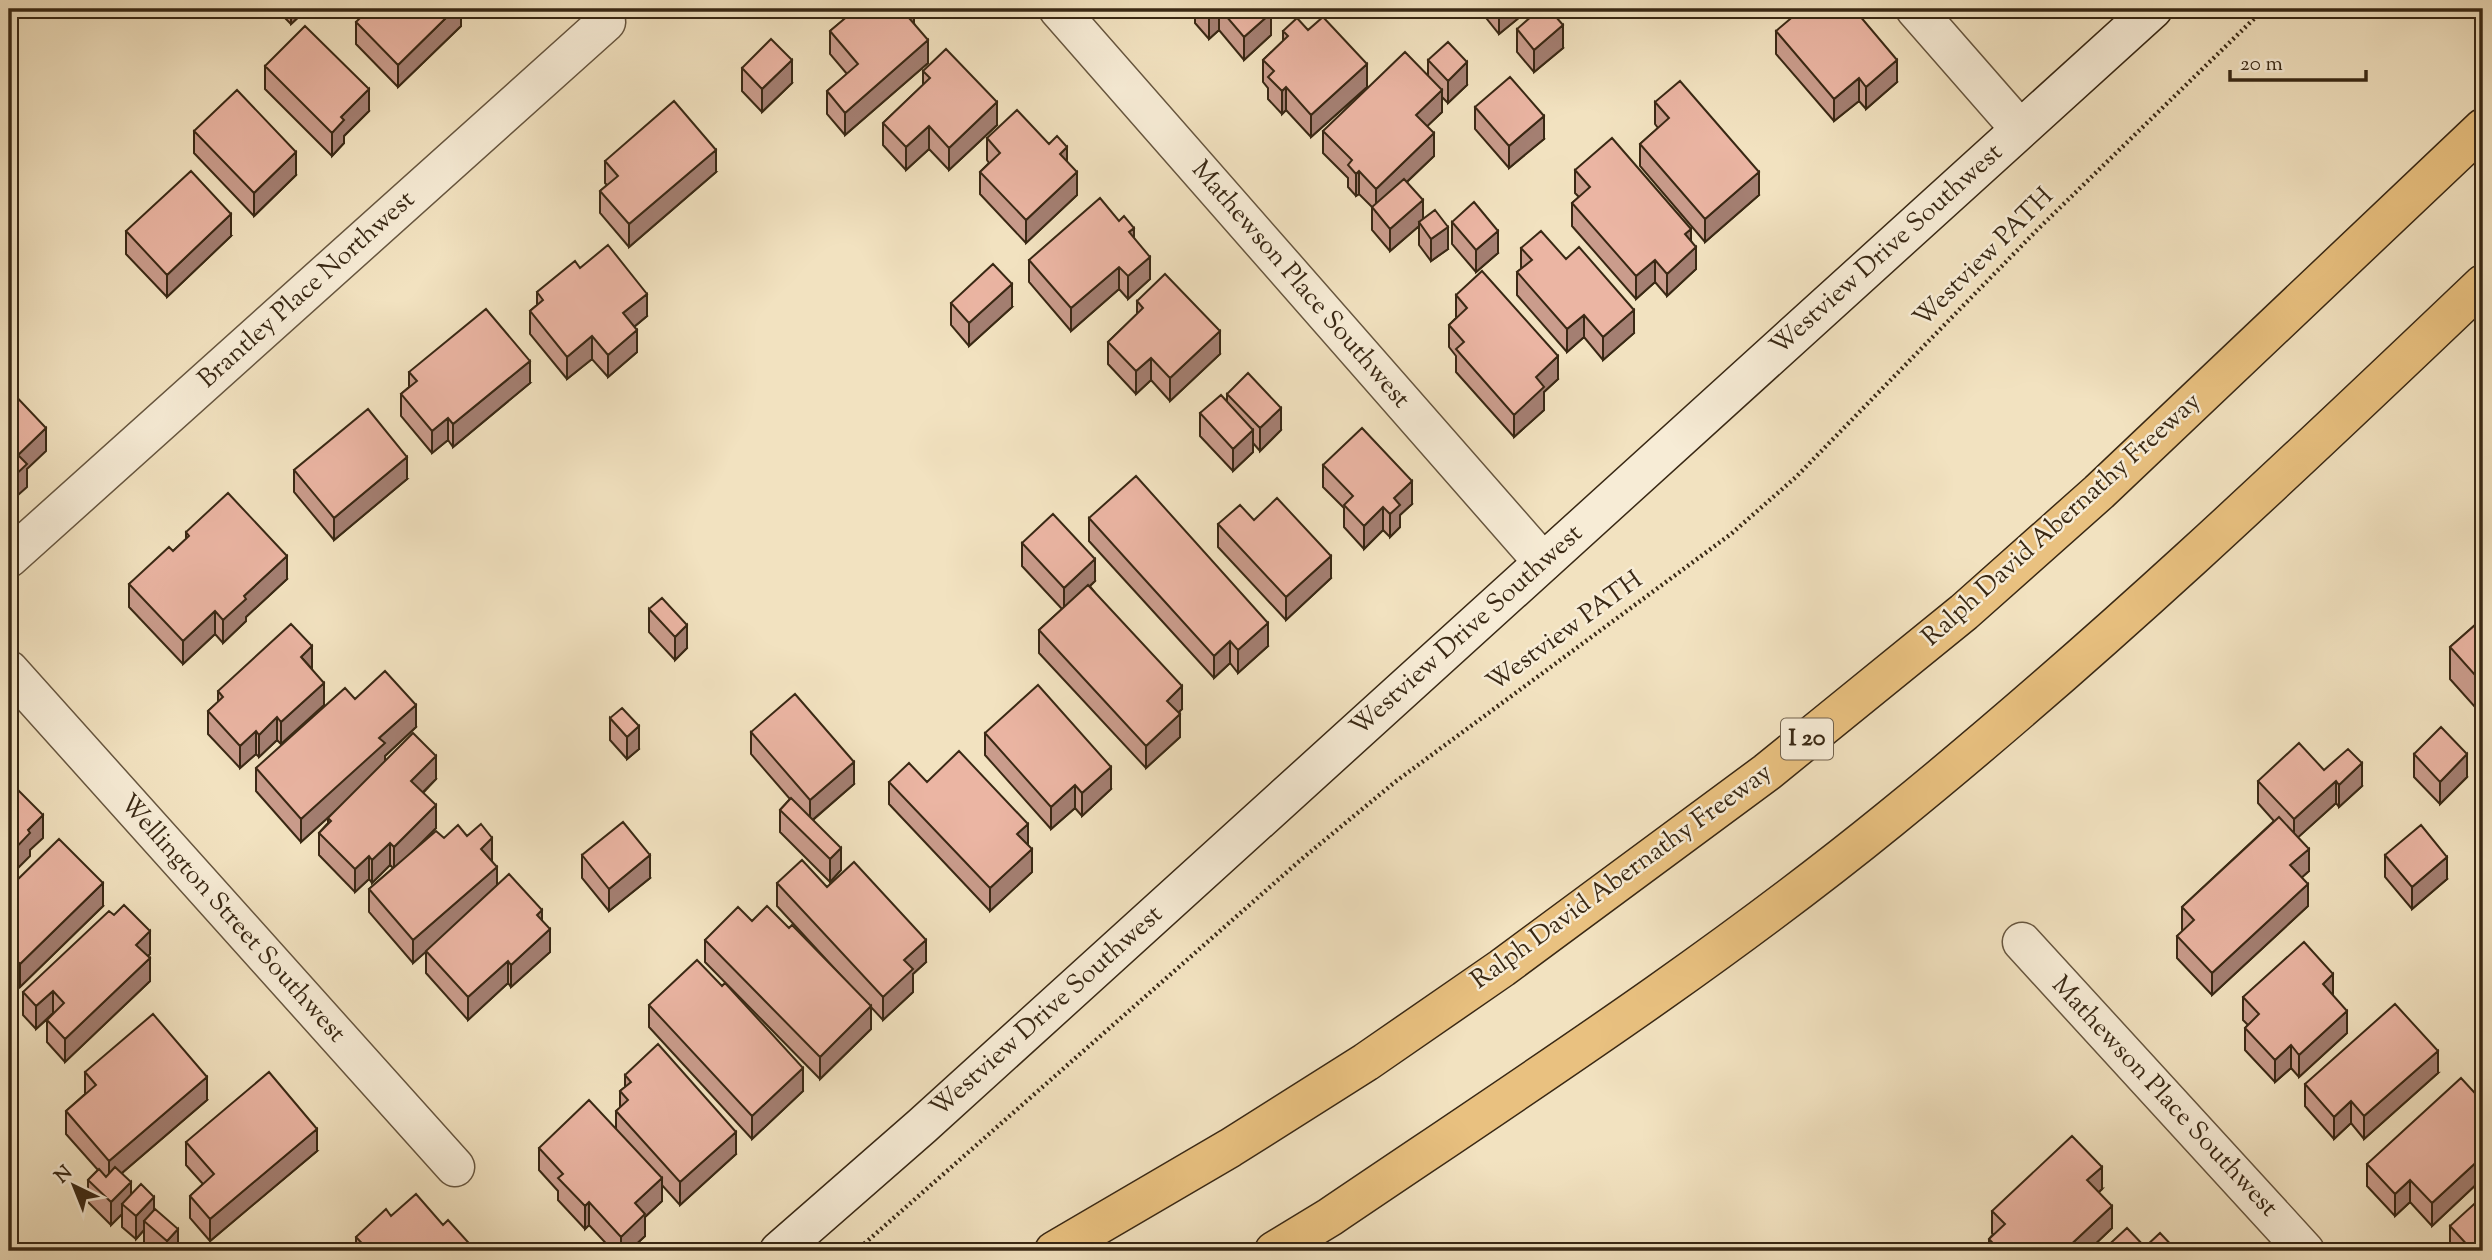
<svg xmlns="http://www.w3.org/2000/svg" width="2492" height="1260" viewBox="0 0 2492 1260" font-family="'Sorts Mill Goudy',serif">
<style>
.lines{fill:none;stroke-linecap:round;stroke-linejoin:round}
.street-casing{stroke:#67563f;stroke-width:41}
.secondary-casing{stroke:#392814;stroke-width:41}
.highway-casing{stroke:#392814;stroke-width:41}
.path{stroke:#392814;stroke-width:4.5;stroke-dasharray:2 3.5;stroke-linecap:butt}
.street{stroke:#f7ecd6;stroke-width:38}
.secondary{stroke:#f7ecd6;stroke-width:38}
.highway{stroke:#e9c180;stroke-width:38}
.wall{fill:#ca9c8c;stroke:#392814;stroke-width:2}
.shaded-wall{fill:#a47f72;stroke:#392814;stroke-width:2}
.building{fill:#ebb5a3;stroke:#392814;stroke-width:2}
.labels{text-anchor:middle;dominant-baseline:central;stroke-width:5;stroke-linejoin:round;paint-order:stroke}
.shield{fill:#f7ecd6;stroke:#72634e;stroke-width:2}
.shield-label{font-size:24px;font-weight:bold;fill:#392814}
.street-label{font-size:26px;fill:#392814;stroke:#f7ecd6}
</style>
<rect width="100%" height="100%" fill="#f2e2c0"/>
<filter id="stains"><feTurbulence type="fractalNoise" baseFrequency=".00286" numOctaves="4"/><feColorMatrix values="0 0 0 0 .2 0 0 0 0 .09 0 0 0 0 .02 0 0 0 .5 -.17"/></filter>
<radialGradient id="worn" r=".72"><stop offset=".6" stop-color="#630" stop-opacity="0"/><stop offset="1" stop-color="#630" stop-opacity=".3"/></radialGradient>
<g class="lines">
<g class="street-casing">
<path id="street" d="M1058,9l485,553
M1915,9l105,120
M9,558l597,-536
M9,670l446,497
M2022,942l283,309"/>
</g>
<g class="secondary-casing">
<path id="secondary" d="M779,1251l143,-125 1231,-1117"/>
</g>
<g class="highway-casing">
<path id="highway" d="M1054,1251l176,-103 136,-86 136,-94 265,-196 197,-160 135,-120 384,-364
M1274,1251l56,-34c189,-128 382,-253 560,-398 207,-168 400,-351 593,-535"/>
</g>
<path class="path" d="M856,1251l448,-394 91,-75 336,-248 65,-57 241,-247 227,-221"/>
<use href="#street" class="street"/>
<use href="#secondary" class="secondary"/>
<use href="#highway" class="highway"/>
</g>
<path class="wall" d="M276,9h29v2l-14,13z
M461,9v17l-63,61 -42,-43v-22z
M848,9h51l15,14 14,40 -83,72 -18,-21v-23l20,-17 -17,-20v-23l18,-15z
M1195,9h79l-4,3 1,23 -27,25 -25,-30 -10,9 -14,-16z
M1479,9h47v3l-27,22z
M1517,29l46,19 -29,24 -17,-20z
M1308,30l59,57 -56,50 -25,-27 -4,4 -14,-15v-11l-5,-6v-22l20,-19v-10z
M1776,31l121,51 -31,27 -7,-8 -25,20 -58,-67z
M1428,60l39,25 -19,18 -6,-6v15l-15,14 7,30 -27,26 16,38 25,29 -17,12 -12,-16v-19l-29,25 -18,-21v-23l-13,-13 -3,2 -8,-9v-9l-25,-25v-22l105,-55z
M265,66l104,45 -25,25v7l-12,13 -67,-67z
M742,68l50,15 -30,29 -20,-21z
M923,71l74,54 -48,45 -20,-21 -23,21 -23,-25v-22l40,-38z
M1655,102l104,93 -54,47 -65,-76v-22l18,-16 -3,-4z
M1475,107l69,32 -35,29 -34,-39z
M194,131l102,44 -42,41 -60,-63z
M987,138l62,6 18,18 10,33 -51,48 -46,-49v-22l9,-9 -2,-3z
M605,161l111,11 -87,75 -29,-34v-22l7,-6 -2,-2z
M1575,170l116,70 5,29 -29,27 -12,-14 -19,17 -64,-73v-23l7,-6 -4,-4z
M1452,222l46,31 -22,19 -24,-28z
M126,231l105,5 -64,61 -41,-43z
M1134,238l16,41 -22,20 -9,-10 -48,42 -42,-49v-22z
M1521,248l45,11 68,74 -31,27 -19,-23 -17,15 -50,-57v-23l4,-3z
M580,268l67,48 -13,11 3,25 -29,25 -16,-18 -25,20 -37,-45v-23l7,-6v-13z
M1456,295l102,84 -14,13v18l-30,27 -58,-65v-16l-7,-9v-22l7,-7z
M1137,301l83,53 -50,47 -19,-21 -15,14 -28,-30v-22l29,-28z
M951,303l61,4 -43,39 -18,-21z
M409,372l121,11 -77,64 -5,-7 -16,13 -31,-37v-22l8,-7z
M1227,394l54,36 -21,21 -7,-8v9l-20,19 -33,-35v-23l27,-11z
M1323,465l89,39 -12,11v12l-10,10 -7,-7 -19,19 -20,-22v-19l-21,-21z
M294,470l113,9 -73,61 -40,-48z
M1089,518l179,128 -30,27 -8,-10 -16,15 -125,-137z
M1254,520l77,58 -45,42 -68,-73v-23z
M186,532l101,47 -41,38v4l-23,22 -8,-9 -32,30 -54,-57v-23l44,-33 13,-12z
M1022,543l73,38 -5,5 92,123 -4,4 2,24 -34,31 -107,-115v-23l23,-21 -40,-43z
M649,609l38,39 -12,12 -26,-28z
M2483,618v98l-33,-37v-32z
M312,669l12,36 -43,39 -4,-4 -18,17 -3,-3 -16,14 -32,-34v-23l10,-9v-11z
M355,699l61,28 -31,29v6l51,17 -13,14 13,35 -25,24 33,-14 23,-2 25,25 5,25 45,35 8,31 -39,35 -3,-4 -40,37 -42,-47v-22l-13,12 -44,-51v-23l24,-21 -3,-3 -18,18 -3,-4 -14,13 -36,-37v-22l9,-10v-5l17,-16 -44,40 -45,-51v-23z
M610,718l29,31 -12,10 -17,-19z
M751,732l103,52 -41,36 28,50 -11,12 -50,-50v-22l10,-11 -39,-45z
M985,733l126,56 -29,27 -7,-8 -24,21 -66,-74z
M2414,754l53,23 -27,27 -26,-27z
M2483,764v36l-7,-9v-23z
M2324,770l38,16 -23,21 -3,-4 -38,34 11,34 -7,6 6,29 -96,89 -35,-37v-22l6,-5 -1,-1v-23l92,-86 -16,-18v-22z
M889,782h38l101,63 4,27 -42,39 -101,-107z
M582,855l68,23 -41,33 -27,-33z
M2385,855l62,24 -35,30 -27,-32z
M777,883l50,4 99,75 -13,12v18l-30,28 -12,-13v22l-51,50 -115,-117v-22l47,-19 37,7 56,52 -68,-74z
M9,888l94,18 -83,81 -11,-12z
M150,954l-2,2 2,25 -85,81 -18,-20v-22l6,-6 -17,15 -13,-14v-23z
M722,986l81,105 -51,48 -103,-112v-22z
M2333,996l14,37 -48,44 -8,-9 -16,14 -30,-32v-22l3,-3 -5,-5v-23z
M85,1072l122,28 -85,73 9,22 23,14 24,42h-25l-9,-8v-13l-8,9 -14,-12v-13l-11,11 -23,-23v-22l10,-10 -32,-36v-23l19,-17z
M2438,1073l-74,66 -13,-16 -17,16 -29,-33v-22z
M625,1075l111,79 -56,51 -18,-20v16l-17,16v19l-16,15h-16l-24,-26 -4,4 -27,-29v-9l-19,-21v-22l77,-19v-18l4,-3v-17l5,-4z
M2483,1101v77l-51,48 -22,-24 -15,14 -28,-30v-22z
M186,1142l131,9 -107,90 -20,-23v-22l13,-12 -17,-19z
M2102,1189l-3,3 13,36 -24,23h-99v-12l4,-5 -1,-1v-22z
M391,1216l52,9 33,26h-120v-14z
M2450,1226l33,25h-31l-2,-2z"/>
<path class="shaded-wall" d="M291,9h14v2l-14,13z
M455,9h6v17l-63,61v-22z
M1218,9h1v21l-10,9v-23z
M1502,9h24v3l-27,22v-23z
M914,13v23l-5,-18z
M1271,13v22l-27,25v-23z
M1563,25v23l-29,24v-22z
M928,40v23l-83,72v-22z
M792,60v23l-30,29v-23z
M1897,60v22l-31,27v-22z
M1467,62v23l-19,18v-22z
M1367,64v23l-56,50v-22z
M1859,78v23l-25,20v-22z
M1286,87v23l-4,4v-23z
M369,89v22l-25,25v7l-12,13v-23l9,-16z
M1442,90v22l-26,25v-22z
M997,102v23l-48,45v-22z
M1544,116v23l-35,29v-22z
M929,126v23l-23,21v-23z
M1434,133v23l-58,55v-22z
M1067,147v23l-7,-16z
M716,150v22l-87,75v-23z
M296,152v23l-42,41v-23z
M1359,171v23l-3,2v-22z
M1077,172v23l-51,48v-23z
M1759,172v23l-54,47v-23z
M1423,200v23l-4,-1v4l-29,25v-22z
M231,214v22l-64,61v-22z
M1448,227v22l-17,12v-22z
M1134,228v22l-5,-18z
M1691,229v22l-6,-17z
M1498,231v22l-22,19v-22z
M1696,247v22l-29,27v-22z
M1150,257v22l-22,20v-23z
M1655,260v22l-19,17v-23z
M1119,267v22l-48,42v-23z
M1012,284v23l-43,39v-23z
M647,294v22l-24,20v-23z
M1634,310v23l-31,27v-23z
M1584,315v22l-17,15v-23z
M637,330v22l-29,25v-22z
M1220,331v23l-50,47v-23z
M592,336v23l-25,20v-22z
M1558,356v23l-14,13v18l-30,27v-22l22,-38z
M1151,358v22l-15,14v-23z
M530,361v22l-77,64v-23z
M1281,408v22l-21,21v-23z
M448,418v22l-16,13v-22z
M46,428v23l-19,18v18l-18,16v-22l9,-26z
M1253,430v22l-20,19v-22z
M407,457v22l-73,61v-22z
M1412,481v23l-12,11v12l-10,10v-23l4,-16z
M1383,507v23l-19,19v-23z
M287,556v23l-41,38v4l-23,22v-23l21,-24z
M1331,556v22l-45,42v-23z
M1095,559v22l-31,29v-22z
M215,611v23l-32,30v-23z
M1268,623v23l-30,27v-23z
M687,625v23l-12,12v-23z
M1230,641v22l-16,15v-22z
M312,646v23l-11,-12z
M324,683v22l-43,39v-22z
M1182,686v23l-15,14v-22z
M416,705v22l-31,29v10l-84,76v-23l78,-81z
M1180,714v23l-34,31v-22z
M277,717v23l-18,17v-22z
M639,726v23l-12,10v-22z
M256,731v23l-16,14v-22z
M2467,754v23l-27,27v-22z
M436,756v23l-25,25v-23z
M854,762v22l-44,38v-22z
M2362,763v23l-23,21v-22z
M1111,767v22l-29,27v-23z
M2336,781v22l-42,38v-22z
M1075,785v23l-24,21v-22z
M436,805v23l-42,42v-23z
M43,815v23l-13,12v6l-21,21v-22l19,-25z
M1028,824v22l-11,-12z
M492,838v23l-11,10v-22z
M390,843v22l-18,18v-23z
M841,848v22l-11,12v-23z
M1032,849v23l-42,39v-23z
M2309,849v22l-19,17v-23z
M650,855v23l-41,33v-22z
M369,856v23l-14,13v-23z
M2447,857v22l-35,30v-22z
M497,867v23l-84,73v-23z
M103,883v23l-83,81v-23z
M2308,884v22l-96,89v-22z
M542,910v22l-5,-17z
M550,929v23l-39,35v-22z
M150,931v23l-14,13v-22z
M926,940v22l-13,12v18l-30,28v-23l21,-37z
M150,958v23l-85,81v-23z
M508,961v22l-40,37v-23z
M2333,974v23l-10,-13z
M53,991v22l-17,16v-23z
M871,1006v23l-51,50v-22z
M2347,1011v22l-48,44v-22z
M2291,1045v23l-16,14v-22z
M2438,1051v22l-74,66v-23z
M803,1068v23l-51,48v-23z
M207,1077v23l-98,84v-23z
M2351,1101v22l-17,16v-22z
M317,1129v22l-107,90v-22z
M736,1132v22l-56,51v-23z
M2483,1156v22l-51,48v-23z
M2102,1167v22l-15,14v-23z
M662,1178v23l-17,16v19l-16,15h-8v-14l14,-34z
M2410,1180v22l-15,14v-22z
M131,1182v23l-9,-1v10l-11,11v-23z
M154,1197v22l-10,2v9l-8,9v-23z
M589,1202v23l-4,4v-23z
M2112,1206v22l-24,23h-24z
M178,1229v22h-11v-10z"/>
<path class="building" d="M369,9h86l-57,56 -42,-43z
M856,9h54l4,4 -5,5 19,22 -83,73 -18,-22 31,-27 -28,-33z
M1202,9h16l-9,7z
M1220,9h47l4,4 -27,24z
M1540,9h9l14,16 -29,25 -17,-21z
M1802,9h52l43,51 -31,27 -7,-9 -25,21 -58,-68z
M1323,17l44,47 -56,51 -25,-28 -4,4 -14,-14 6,-6 -11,-11 25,-24 -5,-5 14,-13 11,12z
M305,26l64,63 -28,28 3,3 -12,13 -67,-67z
M771,39l21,21 -30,29 -20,-21z
M1448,42l19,20 -19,19 -20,-21z
M946,49l51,53 -48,46 -20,-22 -23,21 -23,-24 47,-45 -7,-7z
M1405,52l37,38 -26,25 18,18 -58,56 -17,-18 -3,3 -8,-9 4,-5 -29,-29z
M1510,77l34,39 -35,30 -34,-39z
M1680,81l79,91 -54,47 -65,-75 29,-26 -14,-16z
M237,90l59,62 -42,41 -60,-62z
M674,101l42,49 -87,74 -29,-33 18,-15 -13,-15z
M1017,110l32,34 8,-8 10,11 -7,7 17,18 -51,48 -46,-48 20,-19 -13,-15z
M1612,138l79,91 -6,5 11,13 -29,27 -12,-14 -19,16 -64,-73 18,-16 -15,-17z
M191,171l40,43 -64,61 -41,-44z
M1404,179l19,21 -33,29 -18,-22z
M1100,198l19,23 5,-5 10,12 -5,4 21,25 -22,19 -9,-9 -48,41 -42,-48z
M1474,202l24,29 -22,19 -24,-28z
M1435,210l13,17 -17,12 -12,-17z
M1541,231l25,28 13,-12 55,63 -31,27 -19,-22 -17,14 -50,-57 15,-12 -11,-12z
M608,245l39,49 -24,19 14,17 -29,25 -16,-19 -25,21 -37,-46 13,-11 -6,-8 38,-31 5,7z
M993,264l19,20 -43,39 -18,-20z
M1482,271l76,85 -22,21 8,10 -30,28 -58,-66 8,-7 -15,-17 18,-17 -11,-13z
M1165,274l55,57 -50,47 -19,-20 -15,13 -28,-29 35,-34 -6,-7z
M486,309l44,52 -77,63 -5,-6 -16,13 -31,-37 16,-13 -8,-9z
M1248,373l33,35 -21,20 -33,-34z
M9,389l37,39 -28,27 9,9 -18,17z
M1221,395l32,35 -20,19 -33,-36z
M368,409l39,48 -73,61 -40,-48z
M1362,428l50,53 -18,17 6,7 -10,9 -7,-7 -19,19 -20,-21 9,-9 -30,-31z
M1136,476l132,147 -30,27 -8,-9 -16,15 -125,-138z
M228,493l59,63 -43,40 2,3 -23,21 -8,-9 -32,30 -54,-57 40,-37 4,4 16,-15 -3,-4z
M1277,498l54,58 -45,41 -68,-73 22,-19 14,15z
M1053,514l42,45 -31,29 -42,-45z
M1088,585l94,101 -15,15 13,13 -34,32 -107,-116z
M662,598l25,27 -12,12 -26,-28z
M2483,618v66l-33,-37z
M291,624l21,22 -11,11 23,26 -43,39 -4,-5 -18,18 -3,-4 -16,15 -32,-35 15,-14 -5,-6z
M385,671l31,34 -37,33 6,5 -84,76 -45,-51 89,-80 10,11z
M1038,685l73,82 -29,26 -7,-8 -24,22 -66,-74z
M795,694l59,68 -44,38 -59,-68z
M622,708l17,18 -12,11 -17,-19z
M2441,727l26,27 -27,28 -26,-28z
M413,733l23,23 -25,25 25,24 -42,42 -4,-4 -18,17 -3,-4 -14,13 -36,-36 12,-12 -3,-3z
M2299,743l25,27 24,-21 14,14 -23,22 -3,-4 -42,38 -36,-38z
M959,751l69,73 -11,10 15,15 -42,39 -101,-106 20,-19 18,19z
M2483,764v14l-7,-10z
M9,781l34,34 -15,15 2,3 -21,22z
M791,798l50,50 -11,11 -50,-49z
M2279,817l30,32 -19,16 18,19 -96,89 -35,-37 17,-16 -12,-13z
M623,822l27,33 -41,34 -27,-34z
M481,824l11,14 -11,11 16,18 -84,73 -44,-51 67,-58 8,7 14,-13 9,11z
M2421,825l26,32 -35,30 -27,-32z
M59,839l44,44 -83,81 -11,-11v-65z
M802,860l25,27 27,-25 72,78 -22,20 9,9 -30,28 -106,-114z
M509,874l33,36 -5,5 13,14 -39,36 -3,-4 -40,36 -42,-46z
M124,905l26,26 -14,14 14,13 -85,81 -18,-19 17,-17 -11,-12 -17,15 -13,-14 86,-81 5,4z
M767,906l22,22 3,-3 79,81 -51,51 -115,-117 33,-33 14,14z
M2304,942l29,32 -10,10 24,27 -48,44 -8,-10 -16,15 -30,-32 14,-14 -16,-17z
M697,960l25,26 3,-3 78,85 -51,48 -103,-111z
M2395,1004l43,47 -74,65 -13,-15 -17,16 -29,-33z
M153,1014l54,63 -98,84 -43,-50 30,-26 -11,-13z
M658,1044l78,88 -56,50 -64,-71 12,-11 -8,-9 11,-9 -6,-7z
M269,1072l48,57 -107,90 -20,-23 24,-22 -28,-32z
M2461,1078l22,24v-1v55l-51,47 -22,-23 -15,14 -28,-30z
M589,1100l73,78 -27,25 10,11 -24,23 -32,-35 -4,4 -27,-28 5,-4 -24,-26z
M2072,1136l30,31 -15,13 25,26 -48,45h-64l-11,-12 16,-15 -13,-13z
M115,1167l16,15 -20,20 -23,-22 11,-11 7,8z
M141,1184l13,13 -18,19 -14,-12z
M416,1194l27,31 5,-5 28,31h-107l-13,-14 30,-28 5,7z
M2483,1196v55h-14l2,-2 -21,-23z
M155,1209l23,20 -11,12 -23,-20z
M2127,1228l18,19 15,-14 17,18h-75z"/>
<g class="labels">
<rect class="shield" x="1781" y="718.5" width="52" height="41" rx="5"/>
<g class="shield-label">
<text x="1807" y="739">I 20</text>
</g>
<g class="street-label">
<text transform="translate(1887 250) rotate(-42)">Westview Drive Southwest</text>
<text transform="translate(1984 258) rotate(-45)">Westview PATH</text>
<text transform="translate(1300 285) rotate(49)">Mathewson Place Southwest</text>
<text transform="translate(307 290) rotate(-42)">Brantley Place Northwest</text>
<text transform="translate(2062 520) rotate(-42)">Ralph David Abernathy Freeway</text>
<text transform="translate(1467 631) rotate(-42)">Westview Drive Southwest</text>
<text transform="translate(1565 632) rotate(-36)">Westview PATH</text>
<text transform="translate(1622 877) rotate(-36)">Ralph David Abernathy Freeway</text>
<text transform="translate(232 919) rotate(48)">Wellington Street Southwest</text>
<text transform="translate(1047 1012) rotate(-42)">Westview Drive Southwest</text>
<text transform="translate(2164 1097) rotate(47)">Mathewson Place Southwest</text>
</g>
</g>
<rect width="2492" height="1260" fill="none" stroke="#f2e2c0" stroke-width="35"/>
<rect x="10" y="10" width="2471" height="1239" fill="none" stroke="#392814" stroke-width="3.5"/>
<rect x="18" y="18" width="2457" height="1225" fill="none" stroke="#392814" stroke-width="2"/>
<g transform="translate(74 1186) rotate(317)" stroke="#f7ecd6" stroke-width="5" paint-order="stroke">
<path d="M0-5L12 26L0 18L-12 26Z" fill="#392814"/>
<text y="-10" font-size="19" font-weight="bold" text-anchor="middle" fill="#392814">N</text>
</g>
<path d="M2230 70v10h136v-10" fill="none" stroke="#392814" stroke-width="3.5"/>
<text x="2240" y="70" font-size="21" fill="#392814" stroke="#f7ecd6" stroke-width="5" paint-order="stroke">20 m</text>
<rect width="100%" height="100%" filter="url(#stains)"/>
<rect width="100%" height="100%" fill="url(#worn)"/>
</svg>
